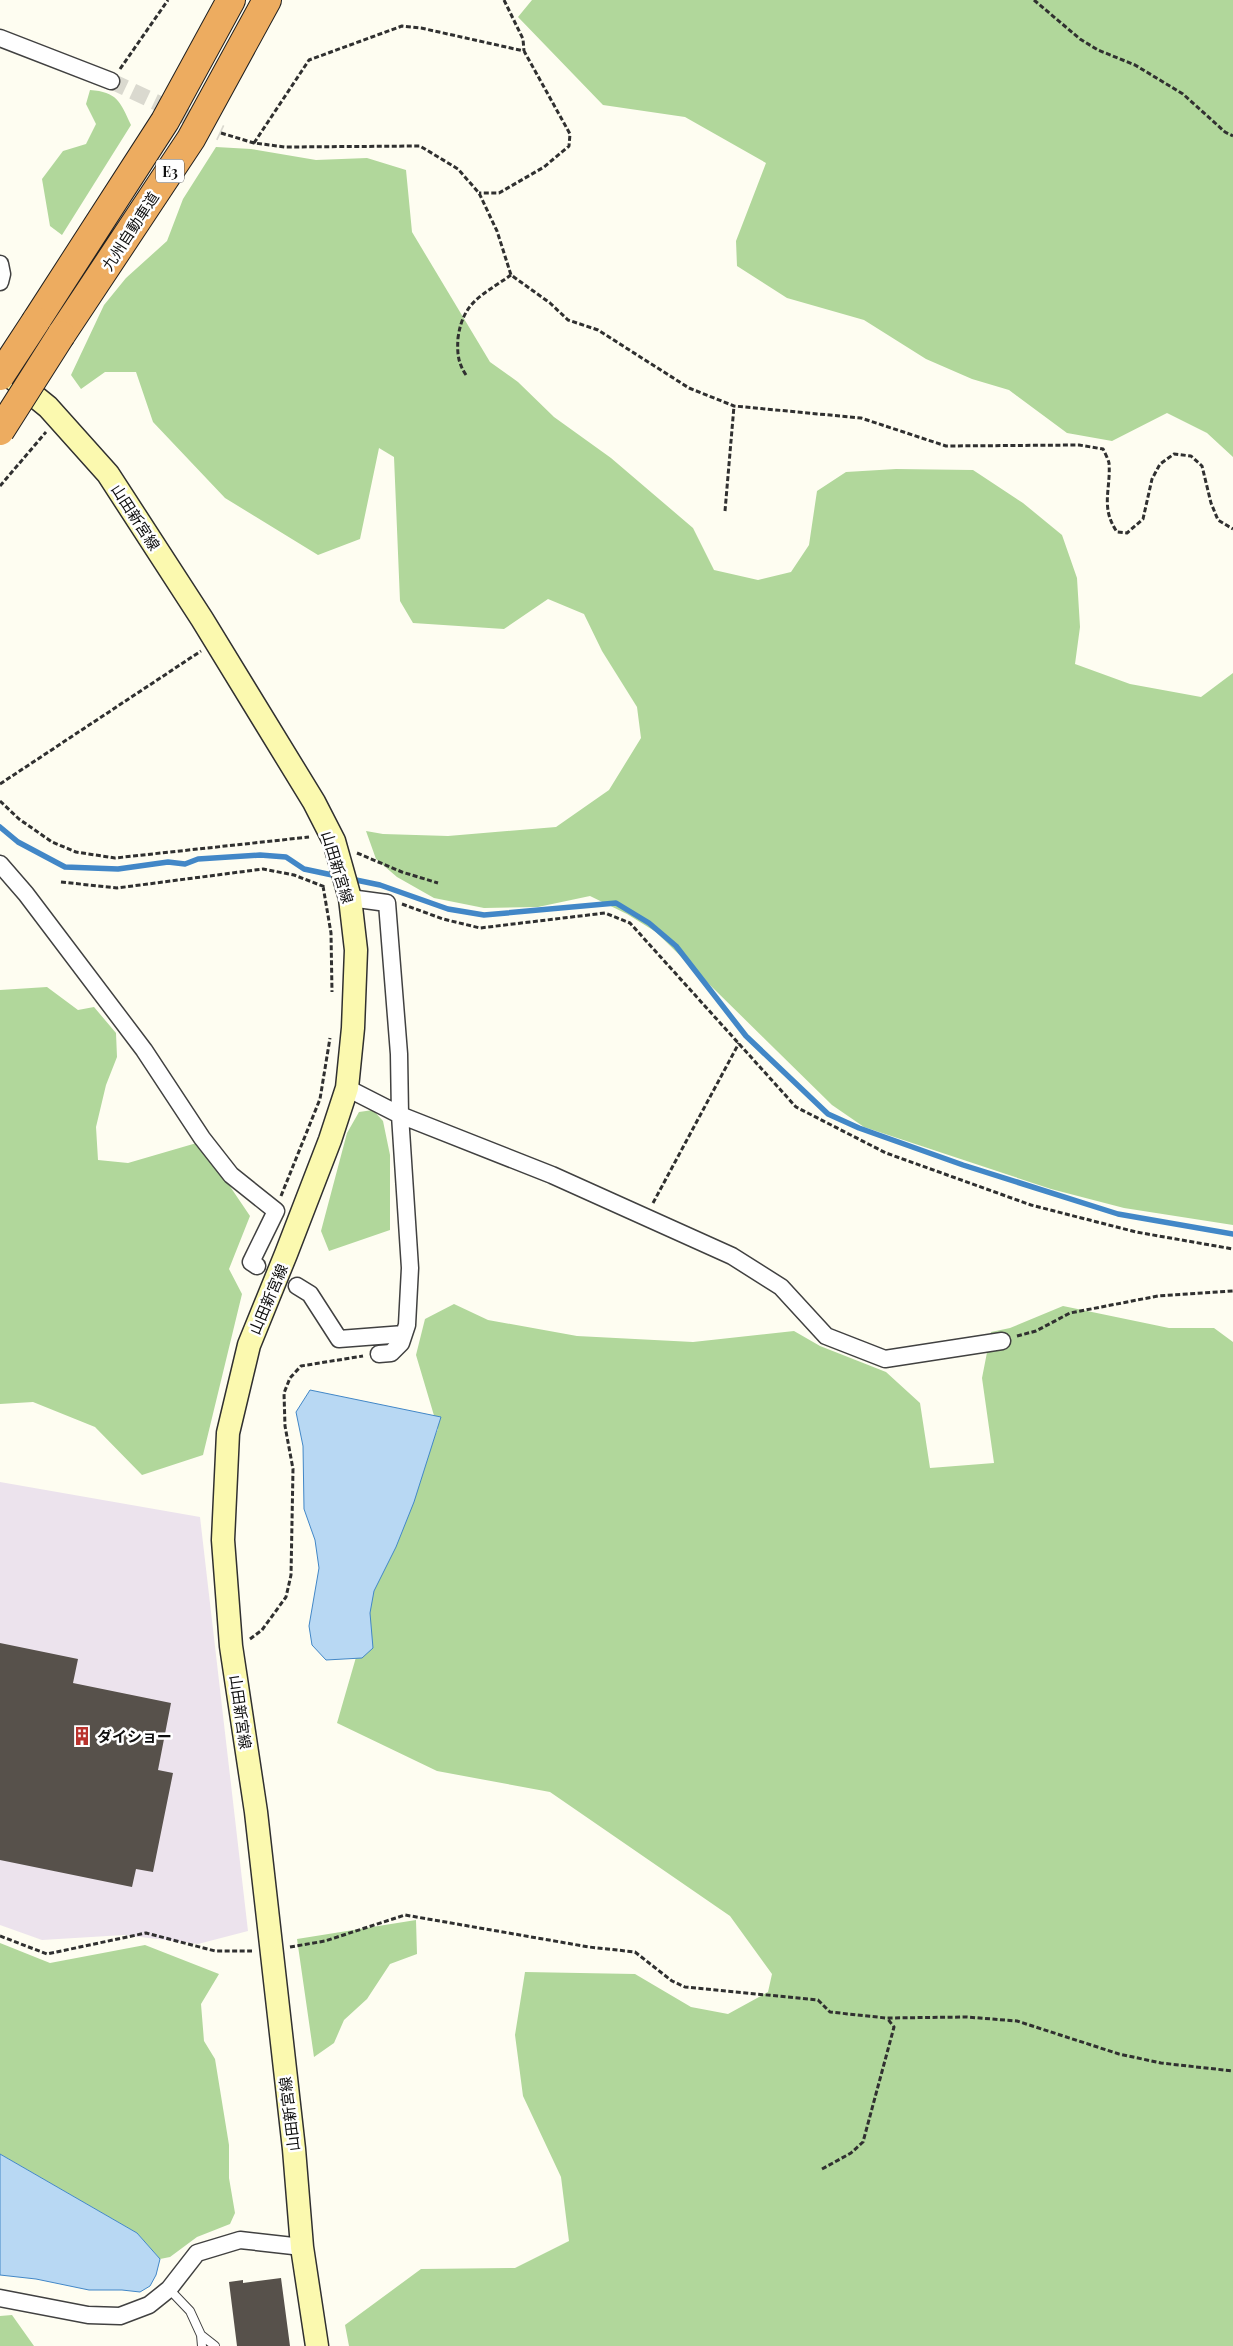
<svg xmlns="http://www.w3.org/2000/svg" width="1233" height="2346" viewBox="0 0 1233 2346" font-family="'Playfair Display','Noto Sans JP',serif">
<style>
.industrial{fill:#ece3ed}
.forest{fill:#b1d79b}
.water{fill:#b8d8f3;stroke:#4287c7}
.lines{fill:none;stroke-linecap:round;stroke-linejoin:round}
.stream{stroke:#4287c7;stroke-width:5.5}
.building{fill:#57514b}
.minor-tunnel{stroke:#dad9cf;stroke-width:16;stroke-dasharray:16 8;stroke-linecap:butt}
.service-casing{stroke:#414141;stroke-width:10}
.minor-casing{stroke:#414141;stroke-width:19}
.secondary-casing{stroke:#303030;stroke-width:25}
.motorway-casing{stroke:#1f1f1f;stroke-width:30}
.path{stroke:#303030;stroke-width:3;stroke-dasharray:5 2.5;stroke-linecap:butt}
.service{stroke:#fff;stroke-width:8}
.minor{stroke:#fff;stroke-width:16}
.secondary{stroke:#fbf9af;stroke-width:22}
.motorway{stroke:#edac60;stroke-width:28}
.motorway-bridge-casing{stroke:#1f1f1f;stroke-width:30;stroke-linecap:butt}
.motorway-bridge{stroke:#edac60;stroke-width:28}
.labels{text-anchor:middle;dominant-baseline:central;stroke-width:5;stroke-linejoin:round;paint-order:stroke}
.shield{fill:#fff;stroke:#565656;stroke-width:1}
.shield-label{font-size:14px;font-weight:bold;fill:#0e0e0e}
.street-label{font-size:15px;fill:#0e0e0e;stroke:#fff}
.poi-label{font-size:15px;font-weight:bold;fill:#0e0e0e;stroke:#fff;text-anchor:start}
</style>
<rect width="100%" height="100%" fill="#fefdf1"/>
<path class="industrial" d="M0,1482l200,35 48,414 -50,13 -74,-9 -82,5 -42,-15z"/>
<path class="forest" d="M532,0h701v457l-26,-24 -40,-20 -55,28 -45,-8 -58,-43 -37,-11 -46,-20 -62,-39 -77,-22 -50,-32 -1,-25 30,-78 -81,-46 -82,-12 -85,-88z
M90,90c27,2 30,11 41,35l-69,110 -12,-9 -8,-47 21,-28 23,-7 10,-20 -10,-20z
M216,147l35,2 65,11 51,-2 39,12 6,62 78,130 28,20 36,35 57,41 82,70 21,42 44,10 33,-8 18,-27 8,-54 29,-19 50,-3 77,1 50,33 39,32 15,43 3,49 -5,37 55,20 71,13 32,-24v552l-109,-17 -73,-19 -187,-62 -32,-22 -176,-173 -29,-18 -37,-18 -52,11 -54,1 -50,-10 -37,-21 -21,-18 -10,-28 17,3 65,2 108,-9 53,-37 32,-52 -4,-31 -35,-56 -18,-37 -36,-15 -44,30 -91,-6 -13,-22 -6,-144 -15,-9 -19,91 -42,16 -93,-57 -72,-76 -17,-50h-31l-24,17 -10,-14 33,-70 22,-27 41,-37 16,-42z
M47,987l31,23 16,-3 22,26 1,24 -11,28 -10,42 2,33 30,3 72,-21 50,74 -21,53 13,25 -39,161 -61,20 -47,-48 -62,-25 -33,2v-414z
M373,1110l10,11 7,34v75l-61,21 -8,-20 26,-98 12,-21z
M454,1304l34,16 89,16 116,6 101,-11 26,15 66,26 34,31 10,65 64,-5 -12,-85 9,-46 19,-4 53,-22 106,22h45l19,14v1004h-884l-4,-21 76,-56 94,-1 54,-27 -8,-64 -38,-81 -8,-61 10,-63 110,2 56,33 37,7 40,-22 4,-18 -42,-58 -180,-124 -113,-21 -100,-48 24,-83 8,-96 38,-46 31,-69 -22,-74 9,-36z
M416,1920l1,34 -27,10 -23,35 -23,21 -10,23 -20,14 -17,-118z
M0,1943l50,20 95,-18 74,29 -18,30 3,37 11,18 14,86v33l6,35 -5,11 -33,13 -27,20 -10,2 -23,-26 -137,-79z
M12,2315l22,31h-34v-30z"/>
<path class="water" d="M310,1390l131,27 -27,85 -18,45 -22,44 -4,22 3,35 -11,10 -36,2 -14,-15 -3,-19 10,-58 -4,-28 -11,-31 -1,-63 -7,-34z
M0,2154l137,79 23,26 -4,16 -6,11 -10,6 -18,-2h-33l-53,-11 -36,-4z"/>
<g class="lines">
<path class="stream" d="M0,827l18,15 47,25 53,2 50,-7 17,2 13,-5 62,-4 26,2 18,12 33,7
M351,879l29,6 68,24 36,6 132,-12 33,20 27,23 70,90 82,78 31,14 104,37 155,49 115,20"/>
</g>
<path class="building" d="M0,1643l78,16 -5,24 98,20 -13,67 15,3 -20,99 -17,-3 -4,18 -132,-27z
M281,2278l9,68h-53l-8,-64 14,-2v3z"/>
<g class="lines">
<path class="minor-tunnel" d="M111,81l110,52"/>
<g class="service-casing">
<path id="service" d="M169,2289l21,22 11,24 14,11
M201,2335l1,11"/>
</g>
<g class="minor-casing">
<path id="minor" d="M0,38l111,43
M0,264l2,10 -2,8
M0,864l26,30 118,156 58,88 29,37 45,36 -25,51 6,4
M350,898l37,5 12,151 1,61 10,153 -3,57 -6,18 -10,10 -12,1
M347,1088l53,27 152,60 180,81 49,31 45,49 59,23 117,-18
M297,1286l13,8 29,45 65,-5
M0,2298l88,17 32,1 29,-11 20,-16 28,-36 43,-13 62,7"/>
</g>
<g class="secondary-casing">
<path id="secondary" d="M0,368l48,39 60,67 94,145 112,183 20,39 16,57 6,52 -3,78 -6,60 -17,52 -44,114 -37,91 -21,88 -5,107 8,106 25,166 38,337 8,98 15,99"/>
</g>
<g class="motorway-casing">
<path id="motorway" d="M36,321l129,-200 66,-121
M61,335l130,-196 76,-139"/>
</g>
<path class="path" d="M504,0l19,39 1,12
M1034,0l46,39 18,11 37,15 48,29 42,38 8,4
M120,69l48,-69
M221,133l33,10 31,4 135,-1 38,23 21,24 18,38 14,44 39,28 18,17 30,10 91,58 45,18 127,12 85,28 133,-1 24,4c2,4 5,10 6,14 2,27 -9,44 8,69l10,1 16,-14 9,-40 8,-15 14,-10 17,2 11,10 9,37 7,17 15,9
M254,143l55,-83 93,-34 19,2 103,23 46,83 -1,12 -25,21 -45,26h-20
M466,375c-8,-12 -9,-22 -8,-37 5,-37 25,-43 53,-63
M0,486l46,-54
M725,511l9,-105
M0,784l201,-133
M0,801l19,18 33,23 24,10 39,6 194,-21
M357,853l45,19 36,11
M61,882l56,6 146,-19 31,6 31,12
M323,886l8,47 1,59
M402,904l41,15 37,9 125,-15 25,10 166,184 90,46 145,52 105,27 97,17
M281,1196l39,-97 10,-61
M653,1203l86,-160
M1017,1336l19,-5 34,-18 88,-17 75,-5
M250,1639l12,-9 24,-33 5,-22 2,-106 -8,-43 -1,-33 6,-15 11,-12 62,-10
M0,1936l47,18 99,-21 69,18h37
M290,1947l35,-6 80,-26 184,32 46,5 37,29 13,6 133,13 12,12 56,6 81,-1 50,4 102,33 42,9 72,8
M822,2169l29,-16 12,-11 31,-115 -7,-9"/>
<use href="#service" class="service"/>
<use href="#minor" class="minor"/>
<use href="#secondary" class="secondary"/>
<use href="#motorway" class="motorway"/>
<g class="motorway-bridge-casing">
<path id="motorway-bridge" d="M0,376l36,-55
M0,431l61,-96"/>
</g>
<use href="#motorway-bridge" class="motorway-bridge"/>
</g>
<defs>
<g id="building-bare" transform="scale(1.5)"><path d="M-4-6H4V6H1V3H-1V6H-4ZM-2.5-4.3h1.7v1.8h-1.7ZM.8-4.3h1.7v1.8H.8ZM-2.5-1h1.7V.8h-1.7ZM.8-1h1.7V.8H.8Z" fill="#b8322d" stroke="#fff" stroke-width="2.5" paint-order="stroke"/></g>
</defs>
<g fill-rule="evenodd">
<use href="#building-bare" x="82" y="1736"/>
</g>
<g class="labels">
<rect class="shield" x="156" y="159.5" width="28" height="23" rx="4"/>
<g class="shield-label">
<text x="170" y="171">E3</text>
</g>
<g class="street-label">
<text transform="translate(130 231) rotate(-57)">九州自動車道</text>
<text transform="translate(136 517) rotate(57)">山田新宮線</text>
<text transform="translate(338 867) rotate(73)">山田新宮線</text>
<text transform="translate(268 1299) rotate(-67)">山田新宮線</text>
<text transform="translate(241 1712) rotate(82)">山田新宮線</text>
<text transform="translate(289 2114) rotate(-97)">山田新宮線</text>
</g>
<g class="poi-label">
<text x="97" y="1736">ダイショー</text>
</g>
</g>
</svg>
